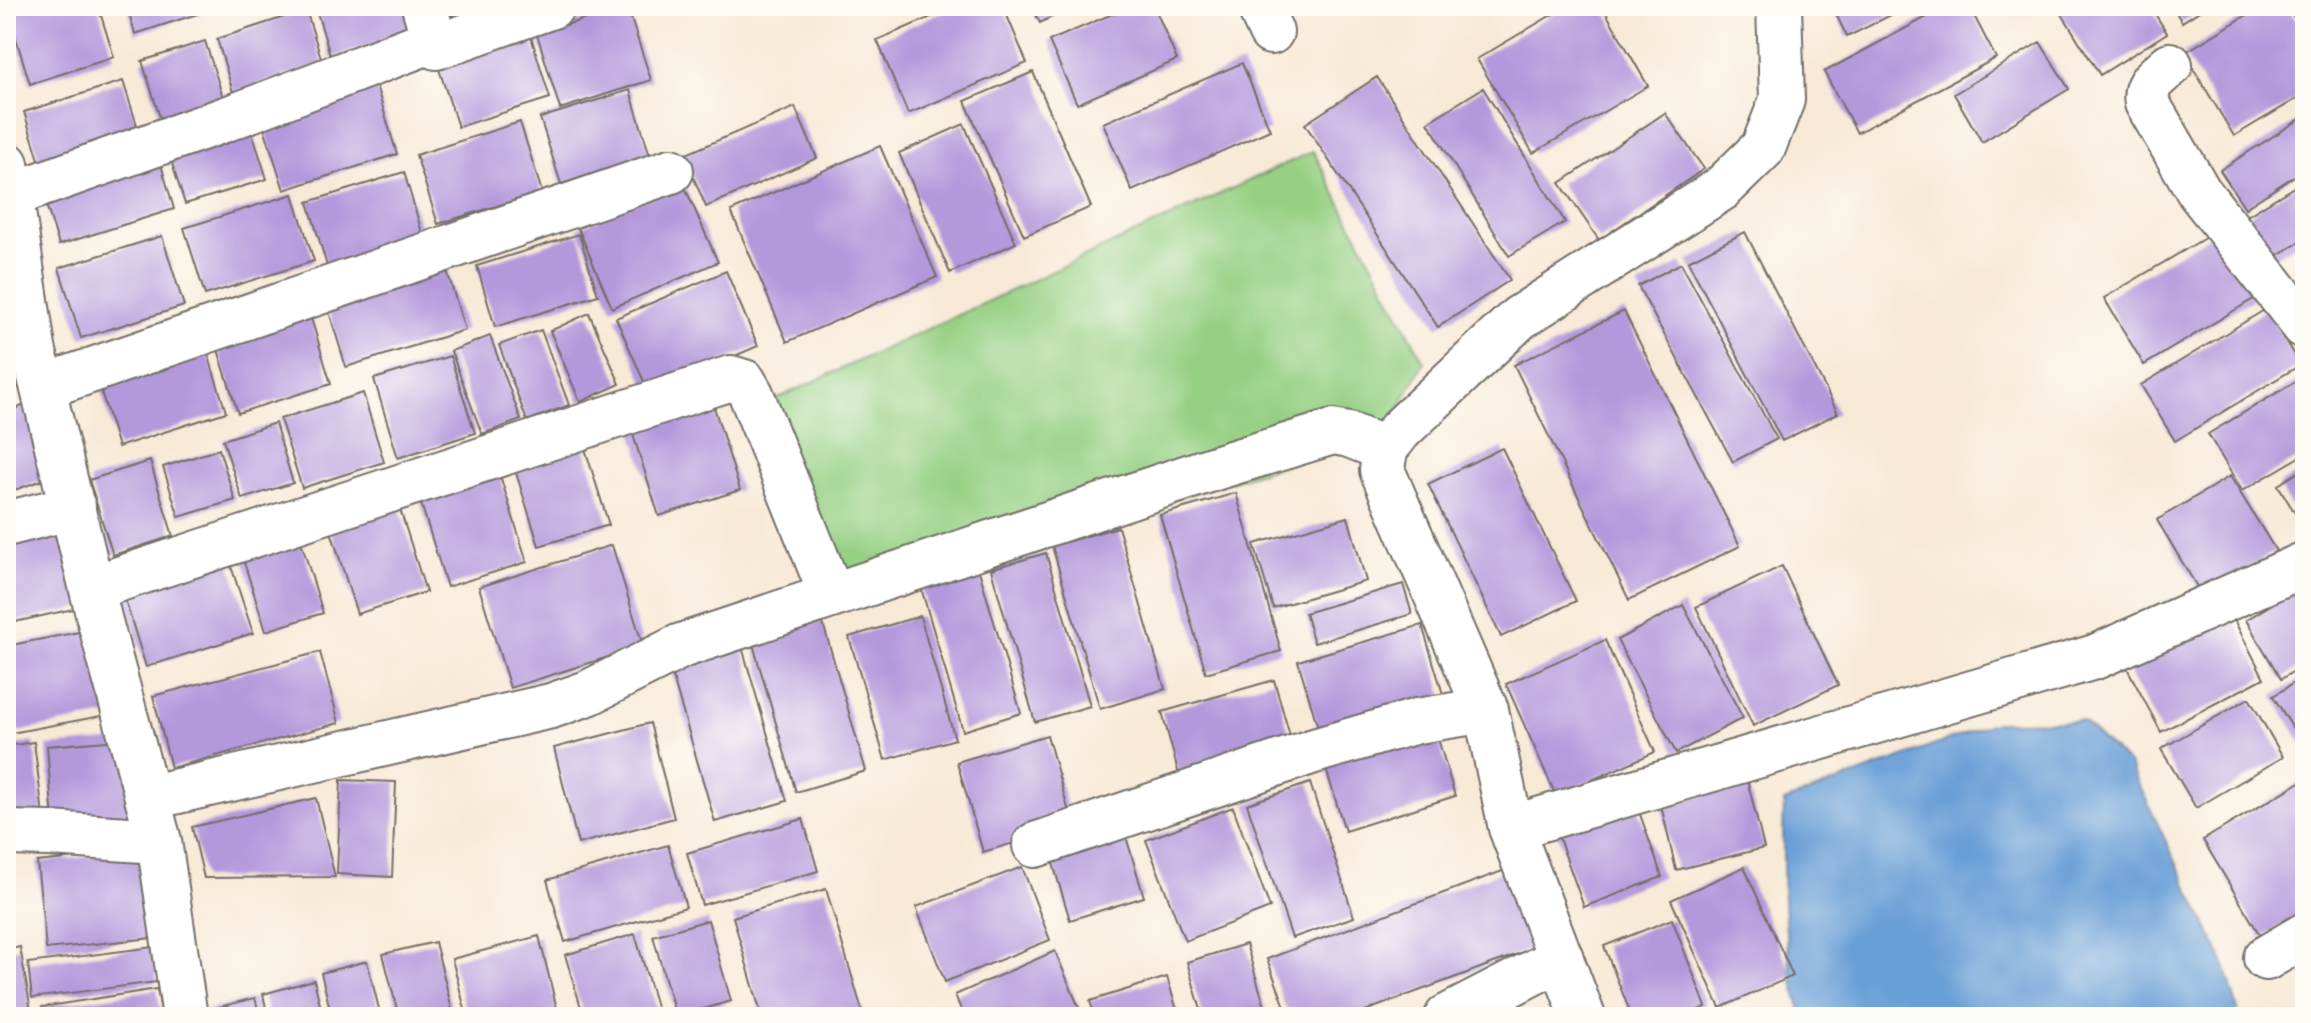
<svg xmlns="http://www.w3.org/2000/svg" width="2311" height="1023" viewBox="0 0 2311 1023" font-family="'Patrick Hand',sans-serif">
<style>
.green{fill:#96d083;stroke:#607e57;stroke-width:2}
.water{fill:#699fd7;stroke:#4a6581;stroke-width:2}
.building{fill:#b398dc}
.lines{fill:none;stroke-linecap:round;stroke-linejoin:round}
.street-casing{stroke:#736e67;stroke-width:48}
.street{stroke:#fff;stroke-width:44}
</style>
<rect width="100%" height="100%" fill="#fdfcf7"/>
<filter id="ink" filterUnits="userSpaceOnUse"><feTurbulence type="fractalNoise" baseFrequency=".0125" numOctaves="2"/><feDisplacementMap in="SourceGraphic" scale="16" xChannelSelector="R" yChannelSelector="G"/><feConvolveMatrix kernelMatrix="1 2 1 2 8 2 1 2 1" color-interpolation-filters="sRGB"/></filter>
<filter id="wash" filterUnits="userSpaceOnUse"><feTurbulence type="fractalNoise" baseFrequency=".006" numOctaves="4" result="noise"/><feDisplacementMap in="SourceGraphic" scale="32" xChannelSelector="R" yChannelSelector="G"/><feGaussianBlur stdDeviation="1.8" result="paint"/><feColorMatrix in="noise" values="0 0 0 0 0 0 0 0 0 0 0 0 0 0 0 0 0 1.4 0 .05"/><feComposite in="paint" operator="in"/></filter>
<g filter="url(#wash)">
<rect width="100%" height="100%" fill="#f8e9d6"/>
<path class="green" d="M1313,151l111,211 -38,71 -536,167 -87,-195z"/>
<path class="water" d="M2082,721l47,43 95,198 16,55h-437c-22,-59 -21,-152 -19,-215l212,-80z"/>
<g id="blocks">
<path class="building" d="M6,6h92l16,51 -84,27z
M127,6h92v1l-84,27z
M315,6h98l7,24 -89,28z
M442,6h40v1l-37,11z
M627,6l24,74 -91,29 -23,-75z
M957,6h46l24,57 -119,51 -31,-74z
M1031,6h42l-33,17z
M1131,6h23l23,54 -100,44 -28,-63z
M1567,6h35l46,80 -115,67 -56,-94z
M1832,6h77l-62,31z
M1947,6h22l27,52 -139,75 -33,-61z
M2057,6h93l17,27 -67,42z
M2172,6h35l-25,16z
M2262,6h25l18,29v59l-71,42 -50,-83z
M306,10l17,54 -90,28 -16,-53z
M529,30l21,68 -92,29 -22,-67z
M205,41l23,72 -63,20 -23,-72z
M2040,42l29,47 -87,53 -28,-48z
M1242,63l28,67 -138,61 -29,-68z
M1033,72l58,135 -67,29 -59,-135z
M1377,77l133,203 -72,47 -133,-203z
M123,81l19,60 -99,31 -19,-60z
M375,82l22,72 -113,36 -23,-72z
M1483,88l82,134 -56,34 -81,-134z
M630,90l20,66 -89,28 -21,-66z
M795,107l22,51 -111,49 -22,-52z
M1665,113l39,56 -105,71 -39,-57z
M2305,116v53l-60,39 -25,-38z
M248,119l19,60 -82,25 -19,-59z
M520,122l22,70 -104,32 -22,-69z
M964,124l52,119 -66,30 -51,-120z
M880,146l57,131 -150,65 -56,-131z
M157,151l17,58 -115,36 -18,-56z
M404,172l19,64 -96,30 -19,-64z
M2305,180v59l-32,19 -26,-42z
M683,183l35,79 -106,46 -34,-80z
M293,194l21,67 -109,34 -21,-67z
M1745,232l93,181 -56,28 -94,-180z
M2215,232l40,66 -111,67 -40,-67z
M579,234l19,61 -103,32 -18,-61z
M162,236l22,70 -103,32 -22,-70z
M1681,263l96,176 -44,23 -95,-176z
M445,264l20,66 -119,37 -20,-65z
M726,271l32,75 -109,47 -33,-75z
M308,308l23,76 -93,29 -24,-76z
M2266,309l34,56 -125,76 -34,-56z
M1624,311l116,235 -111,54 -115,-235z
M589,313l31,71 -40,18 -30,-71z
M6,315l24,68 -24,9z
M541,330l28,75 -42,16 -28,-76z
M490,336l31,84 -39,14 -31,-83z
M204,341l22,71 -108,35 -22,-72z
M450,356l25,77 -77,25 -24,-79z
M2305,376v78l-63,37 -34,-57z
M709,391l31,99 -81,26 -32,-100z
M363,393l21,69 -82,26 -22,-69z
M31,403l26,72 -51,18v-81z
M275,423l18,60 -51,16 -19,-59z
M582,439l27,86 -70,21 -27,-86z
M1502,448l74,153 -75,36 -73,-153z
M219,449l16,51 -56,17 -16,-50z
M150,461l23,75 -60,19 -24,-75z
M2305,468v62l-27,-45z
M498,469l29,93 -80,25 -29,-93z
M2230,476l46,75 -74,44 -45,-75z
M1236,493l45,158 -75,22 -46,-158z
M398,503l28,89 -69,22 -28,-89z
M1348,517l18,64 -93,27 -19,-64z
M1118,527l47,162 -65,20 -48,-163z
M74,528l17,77 -85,19v-81z
M299,535l24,78 -57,18 -25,-78z
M612,545l31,101 -133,42 -31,-101z
M1046,553l44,153 -55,16 -44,-153z
M228,557l25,76 -107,34 -24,-77z
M977,564l44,149 -58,18 -44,-150z
M1782,566l56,119 -85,41 -57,-119z
M1403,584l9,30 -98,29 -9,-30z
M2305,584v80l-24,15 -35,-59z
M1683,605l60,113 -67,35 -59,-113z
M820,613l46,158 -70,21 -46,-158z
M2231,614l33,64 -103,54 -34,-64z
M920,616l35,123 -70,21 -36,-123z
M1422,625l24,79 -124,37 -24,-80z
M100,628l17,85 -111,21v-88z
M740,640l47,161 -72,21 -47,-161z
M1605,640l50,112 -99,44 -50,-112z
M320,652l19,71 -168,45 -18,-72z
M2305,676v72l-32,-52z
M1274,680l20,70 -113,32 -19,-70z
M2249,698l34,59 -87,51 -35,-59z
M650,723l24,95 -96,26 -24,-96z
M1434,725l21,71 -110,35 -22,-72z
M1047,735l26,91 -90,26 -26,-90z
M130,739l6,76 -83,7 -6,-76z
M34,742l9,73 -37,5v-74z
M1747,779l17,69 -88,22 -16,-69z
M341,780l55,2 -4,95 -55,-3z
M2302,781l3,5v125l-44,26 -58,-97z
M1310,783l44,134 -62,21 -45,-134z
M316,798l19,79 -131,1 -12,-51z
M1635,800l27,77 -78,30 -28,-77z
M1233,807l37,101 -85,33 -39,-101z
M803,819l15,52 -116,34 -15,-52z
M1125,833l19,64 -74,23 -19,-63z
M668,845l18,62 -121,35 -18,-62z
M143,851l9,87 -106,11 -9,-87z
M1022,867l28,73 -105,42 -29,-75z
M1744,867l49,109 -73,32 -49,-108z
M1505,870l29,78 -185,69h-60l-22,-58z
M826,889l38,128h-102l-29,-100z
M1672,919l34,88 -25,10h-49l-28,-71z
M708,920l23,81 -55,16 -23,-81z
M635,934l24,83h-75l-19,-62z
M539,936l20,81h-92l-15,-58z
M435,942l19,75h-55l-16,-63z
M1246,944l22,73h-65l-16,-55z
M20,947l12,70h-26v-67z
M153,947l4,35 -125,16 -4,-35z
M1055,951l28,66h-119l-9,-22z
M367,961l14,56h-49l-11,-44z
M1167,977l12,40h-84l-5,-16z
M314,980l9,37h-55l-5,-23z
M157,989l5,28h-118l-2,-10z
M255,998l5,19h-64l-1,-4z"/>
</g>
</g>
<g filter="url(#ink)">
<use href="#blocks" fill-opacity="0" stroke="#736e67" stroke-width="2"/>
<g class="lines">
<g class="street-casing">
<path id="street" d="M424,6l12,41 116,-41
M1259,6l12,26
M2170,65c-13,12 -27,19 -23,38l52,89 106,135
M6,164l27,184 66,270 60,223 26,176
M11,195l218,-77 204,-78
M43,387l628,-216
M6,524l67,-17
M92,588l639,-210 13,4 7,12 80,200
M147,798l404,-92 37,-13 93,-47 537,-179 115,-35 16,3 36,14
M1511,828l584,-171 210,-93
M6,833l44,1 109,7
M1035,845l279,-94 103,-30 69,-11
M2266,958l39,-23
M1447,1017l114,-59
M1583,1017l-72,-189 -25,-118 -104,-240 3,-21 15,-19 119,-112 202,-129 42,-41 19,-48 -3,-94"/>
</g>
<use href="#street" class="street"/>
</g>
</g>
<rect width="2311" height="1023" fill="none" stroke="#fdfcf7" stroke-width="32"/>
</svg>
